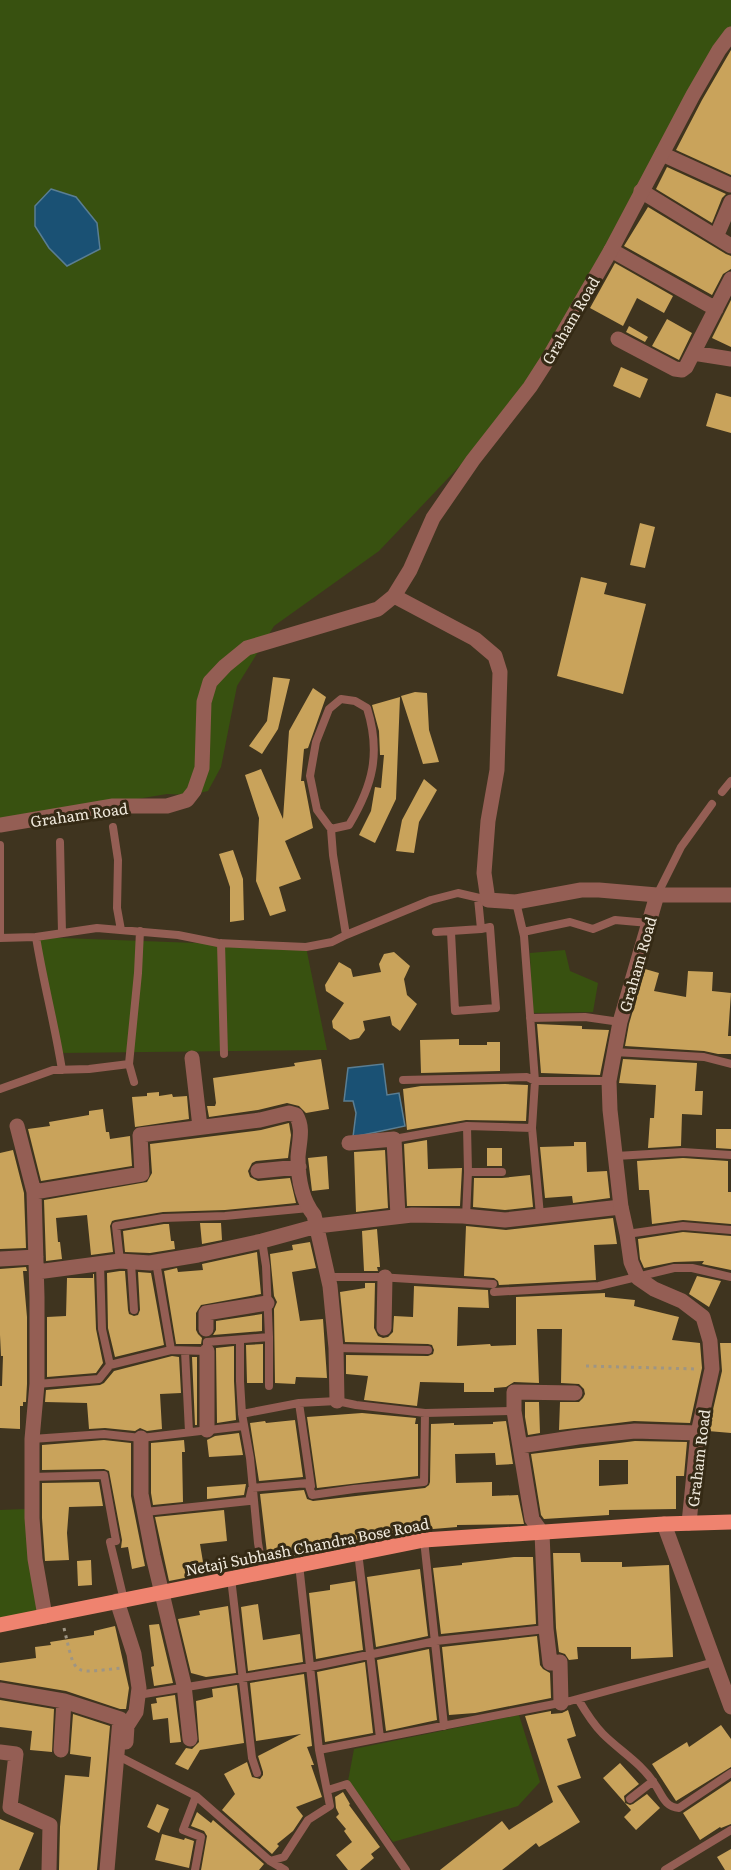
<svg xmlns="http://www.w3.org/2000/svg" width="731" height="1870" viewBox="0 0 731 1870" font-family="Literata,serif">
<style>
.green{fill:#385110}
.water{fill:#1a5174;stroke:#5a7e93;stroke-width:1.5}
.building{fill:#c9a35b;fill-rule:evenodd}
.lines{fill:none;stroke-linecap:round;stroke-linejoin:round}
.path{stroke:#9e9584;stroke-width:3;stroke-dasharray:3 4.5;stroke-linecap:butt}
.service{stroke:#945e54;stroke-width:8}
.minor{stroke:#945e54;stroke-width:15}
.tertiary{stroke:#945e54;stroke-width:15}
.primary{stroke:#ef836f;stroke-width:15}
.labels{text-anchor:middle;dominant-baseline:central;stroke-width:6;stroke-linejoin:round;paint-order:stroke}
.street-label{font-size:15px;fill:#efe8db;stroke:#352a15}
</style>
<rect width="100%" height="100%" fill="#3f341f"/>
<path class="green" d="M0,0h731v36l-201,356 -151,159 -105,75 -37,60 -16,81 -13,24 -18,4 -23,-1 -167,28z
M36,937l270,10 21,103 -266,3z
M565,950l5,21 28,12 -5,29 -61,1 -2,-60z
M26,1509l14,102 -40,9v-110z
M519,1715l21,67 -22,24 -125,36 -45,-61 6,-32z"/>
<path class="water" d="M51,189l25,8 21,26 3,26 -33,17 -18,-18 -14,-22v-20z
M383,1064l4,31 12,-2 6,33 -52,11 3,-24 -3,-12h-9l4,-33z"/>
<path class="building" d="M731,50v125l-55,-25 26,-50z
M667,167l59,27 -4,4 -10,25 -56,-34z
M648,207l78,47 5,2v13l-8,5 -11,21 -88,-49z
M615,263l58,33 -9,17 -27,-15 -14,28 -33,-18z
M731,300v47l-19,-9z
M667,319l25,14 -13,27 -27,-14z
M629,326l19,11 -3,5 -19,-10z
M621,367l27,12 -8,19 -27,-12z
M716,393l15,4v36l-25,-7z
M640,523l15,4 -10,41 -15,-3z
M581,577l26,6 -3,11 42,10 -23,90 -66,-18z
M273,677l17,2 -12,50 -16,25 -13,-8 18,-25z
M313,688l13,9 -18,51 -4,1 -3,32h3l9,47 -28,13 16,38 -22,8 7,24 -16,5 -14,-35 3,-63 -14,-43 16,-6 22,50 6,-88z
M415,692l12,1 2,37 10,32 -16,2 -22,-68z
M400,697l-4,102 -21,44 -16,-8 12,-24 4,-24 6,1 3,-33h-4l-1,-24 -7,-26z
M424,779l13,11 -18,32 -5,31 -18,-2 6,-31z
M233,850l10,29 1,41 -14,2v-35l-11,-33z
M394,952l16,14 -6,13 3,16 10,9 -17,27 -8,-6 -2,-9 -27,5 2,9 -6,8 -9,2 -17,-12 -1,-7 12,-18 -18,-12 -1,-6 14,-23 12,7 2,8 28,-5 -2,-8 5,-10z
M645,969l14,4 -5,18 32,6 2,-26 25,1 -1,19 19,2 -3,43h3v18h-13l-14,-3 -79,-5 4,-22z
M537,1024l45,2v3l27,1 -9,45 -59,-2z
M459,1039v6h28v-3h13v29l-79,2 -1,-33z
M321,1059l8,50 -23,4 -7,-7 -12,-3 -29,7 -49,7 -2,-11h8l1,-3 -3,-25 82,-12 -1,-3z
M623,1059l74,4 -2,28h8l-1,24 -20,-1 -1,32 -33,2 2,-30h4l2,-33 -37,-2z
M505,1084l23,1 -2,36 -60,-1 -59,10 -4,-41 18,-3z
M159,1092v4l13,-2 1,3 14,-1 2,23 -54,8 -3,-30 15,-1v-3z
M103,1109l3,23h3l1,7 20,-3 2,30 -91,15 -13,-52 22,-3 -1,-4 40,-7v-4z
M289,1123l2,12 -3,23 -32,3 -4,2 -4,8 2,6 8,4 32,-3 6,25 -71,7 -62,2 -48,8 -3,1 -2,5 3,26 -22,3 -4,-40 -31,3 2,24h2l2,17 -16,2 -2,-61 103,-18 5,-9 -2,-29 111,-14z
M716,1129h15v20l-15,-1z
M427,1140l1,29 34,-1 -2,38h-53l-3,-62z
M574,1142h12l1,30 20,-1 3,27 -37,5 -1,-7 -27,2 -5,-51 34,-1z
M487,1148h15v18h-15z
M13,1150l11,43 2,55 -26,1v-96z
M385,1150l3,58 -32,4 -2,-60z
M327,1156l2,33 -17,2 -4,-33z
M683,1158l45,3v31h3v32l-48,-4 -31,4 -3,-34h-10l-2,-29z
M530,1175l3,32 -28,3 -32,-3 1,-29h28z
M613,1218l4,26 -23,1 2,35 -97,5 -1,-4 -4,-3 -30,-2 2,-50 40,4z
M200,1223h21l1,17 -20,4z
M164,1224h5l2,17h3l1,8 -25,4 -25,-1 -2,-21z
M377,1229l3,38h-3l1,4h-14l-2,-40z
M683,1232l48,4v34l-29,-6 2,-3 -30,1 -30,6 -4,-9 -2,-20z
M310,1242l6,26 -24,4 8,49 23,-2 4,59 -31,-1 -1,7 -20,-1 -1,-74 3,-7 -3,-6 -4,-42 23,-4 -1,-5z
M257,1252l4,42 -60,11 -5,8v17l2,4 4,4 -1,6h-25l-12,-73 13,-3 1,4 25,-2 -1,-6z
M26,1267l1,4h-4l4,46v67l-1,18h-3v4h-3v23l-20,-1v-42h2l1,-30h-2l-1,-21v-66z
M120,1271h5l3,39 1,4 5,2 4,-1 2,-5 -2,-38 13,1 13,72 -49,12 -7,-29 -1,-55z
M93,1274h1l2,55 7,34 -7,10 -49,4v-60l19,-1 1,-38h26z
M697,1276l24,5 -12,26 -20,-13z
M365,1283h10l-1,45 4,8 5,2 5,-1 5,-5 1,-16 19,1 1,-31 74,4 1,18 -31,-1 -1,39 33,-2 1,2 25,-1v-48l89,-4v4l30,3 -1,6 45,11 -7,23 28,3 2,25 -12,55 -56,-2 -75,9 1,-28h19l4,-4 2,-4 -1,-5 -5,-5 -18,-1 1,-54h-25l2,54 -25,-1 -8,5 -12,1v4h-30v-9l-44,-1 -3,24 -53,-6 4,-24 -22,-2v-19l82,1 5,-2 1,-4 -2,-5 -4,-1 -83,-2 -5,-50 25,-4z
M262,1314v17l-49,4 3,-5v-9z
M720,1343h11v90l-23,-2 14,-60z
M263,1344v39h-16l-1,-38z
M234,1346v35l2,39 -19,3 -1,-75z
M172,1356l7,1 2,36 -21,1 2,35 -15,2 -7,-3 -5,3 -30,-3 -16,1 -2,-26 -42,-1 1,-12 54,-5 4,-2 10,-12z
M192,1357h5v68h-2z
M525,1402h14l1,31 -12,2 -3,-18z
M362,1413l54,5 -1,6h3v52l-101,12 -10,-71z
M295,1420l8,57 -44,4 -9,-58 15,-2 1,2z
M506,1421l7,43 -17,1 -1,-12 -40,1 1,29 36,-1v14l26,-1 6,29 -67,1v2l-36,3 -153,31 -8,-67 44,-4 3,9 6,2 112,-13 4,-3 1,-3 1,-58 23,-1v2l39,-1v-2z
M239,1433l4,22 -34,2 -2,-17 8,-4z
M104,1440l27,3v53l14,70 -13,3 -4,-22 -7,1 1,-8 -13,-69 -5,-2 -62,1v-25z
M184,1440l1,12h-3l1,50 -30,3 -2,-12v-50z
M635,1441l52,1 -3,34h-8v33l-67,1v5l-65,4 -3,-4 -10,-61zM599,1460h29v24l-29,2z
M99,1482l4,24 -34,1 -2,26 2,27 -24,1 -3,-43v-35z
M246,1484l-2,11 -37,4v-12z
M224,1510l3,31 -27,3 5,30 -36,7 -14,-64z
M553,1553h27l1,9h41v5l47,-2 4,92 -42,2v-12h-54l1,12 -9,1 -4,-6 -6,-2 -3,-24z
M514,1557h19l3,67 -95,10 -8,-66 29,-3v-2z
M91,1560l1,25 -14,1 -1,-25z
M420,1569l8,67 -52,11 -9,-70z
M355,1581l8,69 -47,9 -7,-66 21,-3v-5z
M258,1604l5,36 37,-6 3,28 -55,9 -7,-64z
M228,1606l8,67 -30,4 -15,-4 -13,-54 22,-4 -1,-4z
M159,1624l14,59 -19,3 -3,-19 3,-1 -5,-41z
M115,1626l14,62 -3,21h-6l-54,-18 -66,-11v-17l36,-5 -1,-11 16,-2 -1,-3 44,-7v-4z
M537,1636l3,29 3,4 7,4 1,25 -76,15 -26,2 -7,-68z
M429,1649l8,71 -51,11 -9,-71z
M365,1662l8,71 -48,9 -8,-70z
M304,1674l8,72 -5,1 7,18h-3l11,32 -26,10 7,9 -10,15 -16,13 2,2 -7,8 -50,-44 13,-16 -11,-20 23,-12 5,15 8,2 3,-4v-3l-5,-16 43,-22 -45,7 -6,-58z
M237,1685l7,58 -44,7 -12,20 -13,-6 11,-16 6,1 7,-7 -3,-41 17,-4 -1,-8z
M175,1695l6,47 -11,1 -2,-25 -15,2 -2,-16 6,-1 -1,-5z
M0,1700l54,9 -2,43 -22,-2 2,-19 -32,-4z
M568,1710l8,26 -9,3 14,39 -24,8 23,36 -41,25 -3,-4 -34,27h-62l62,-49 7,9 44,-28 -28,-86 26,-5v3l11,-1z
M73,1714l37,12 -13,144h-38l1,-43 5,-52 24,2 2,-20 -21,-3z
M721,1725l10,14v28l-55,34 -24,-37 35,-22 2,5z
M620,1763l19,21 -15,12 1,7 -22,-25z
M731,1781v43l-10,4 -1,-1 -20,13 -17,-27z
M343,1792l7,12 -1,1 31,42 -9,7 3,4 -14,12h-12l-12,-15 16,-13 -8,-11 2,-2 -10,-12 3,-3 -3,-6 -1,-11z
M647,1794l13,14 -24,22 -12,-13 7,-7 -6,-7 5,2 3,-1z
M157,1804l12,5 -10,24 -12,-6z
M197,1812l14,11 2,-3 51,44 -5,6h-58l6,-34 -3,-5 -13,-5z
M0,1819l34,14 -15,37h-19z
M162,1834l22,6 1,-2 9,3 -5,27 -34,-8z
M731,1849v21h-6l-8,-13z"/>
<g class="lines">
<path class="path" d="M586,1366l112,3
M64,1628c12,50 7,45 58,40"/>
<path class="service" d="M722,792l9,-11
M113,827l5,33 -1,48 4,22
M331,829l18,-4c24,-40 32,-72 18,-117l-12,-7 -14,-2 -12,10 -13,33 -6,34 7,34 14,19 2,26 13,80
M60,842l2,91
M657,895l24,-48 31,-43
M478,898l3,31
M516,902l8,34 11,145 -3,47 8,87
M436,932l45,-3 9,-2 6,81 -41,3 -4,-79
M523,932l47,-10 23,7 22,-9 34,3
M36,937c7,44 19,88 26,133
M0,938l36,-1 61,-9 81,7 40,8 88,4 26,-5 14,-7 85,-35 27,-7 30,7
M0,938v-93
M221,943l3,111
M530,1018l55,-1 35,5
M614,1052l90,5 27,7
M403,1080l124,-3 8,4h74
M134,1082l-5,-18 9,-91 2,-42
M0,1089l53,-19 36,-1 40,-5
M467,1126l1,46h34
M394,1139l73,-13 65,2
M616,1156l67,-4 48,3
M466,1217l2,-45
M627,1234l56,-8 48,4
M262,1241l4,25 3,71
M120,1261l-4,-35 47,-8 62,-2 84,-8
M156,1262l15,88
M131,1263l3,47
M328,1277h50l115,7
M494,1292l105,-6 75,-18h18l39,9
M240,1340v41l2,33 57,-11 38,-2 19,4 69,8 89,-2
M336,1348l92,2
M185,1351l4,81
M110,1365l61,-15 36,1v-9l62,-5v49
M37,1384l62,-5 11,-14 -8,-36 -2,-65
M299,1403l12,83
M242,1414l8,44 8,85 5,28
M32,1439l72,-5 37,4 102,-12
M31,1477l73,-2 12,66 -6,1 14,58
M145,1512l104,-11 3,-13 56,-5 4,12 42,-6 70,-7 1,-69
M424,1540l20,186
M358,1552l22,186
M231,1578l21,180 5,15
M138,1695l172,-28 126,-26 110,-12
M578,1699c7,12 15,25 25,35 17,17 38,29 51,49 8,11 10,24 25,25l52,-35
M319,1750l251,-49 144,-39
M124,1759l72,37 74,65 15,9
M328,1790l19,-6 59,86
M630,1799l23,-18
M270,1861l14,-4 24,-37 22,-14 -11,-56 -20,-186
M195,1870l6,-33 -18,-7 13,-34
M665,1870l66,-40"/>
<path class="minor" d="M662,154l68,31
M641,191l90,55
M716,237l15,-35
M611,250l105,59
M618,339l57,30 7,1 4,-3 45,-88
M693,353l38,6
M192,1058l8,69
M17,1126l17,66 3,105v87l-5,55v79l3,41 10,57
M349,1143l45,-4 4,77
M258,1171l41,-4
M34,1192l108,-18 -2,-39 120,-15 29,-7 7,2c8,13 3,27 2,42 0,20 3,42 16,58l16,71 6,62 1,53
M0,1259l36,-2
M37,1272l83,-11 30,2 48,-8 64,-14 55,-15 95,-11 51,1 42,4 116,-13
M384,1328l1,-51
M206,1329v-16l61,-10
M207,1430v-79
M141,1438v56l12,62 31,129 6,54
M520,1446l58,-9 57,-6 63,2
M117,1601l17,53 5,34 -3,24 -9,14 -1,16
M0,1690l64,11 56,18 -13,151
M561,1703l-1,-41 -10,1 -4,-34 -4,-96 -10,-14 -18,-108v-19l61,1
M61,1750l3,-49
M0,1752l16,2 -6,53 40,18 -1,45"/>
<path class="tertiary" d="M394,596l81,43 20,17 5,16 -3,98 -9,51 -4,52 4,27 28,2 65,-12h18l58,5h74
M0,825l113,-19h54l20,-6 7,-9 8,-23 2,-66 6,-20 15,-16 22,-18 131,-39 16,-13 16,-26 23,-52 40,-58 57,-73 18,-28 63,-109 82,-155 26,-45 12,-16
M657,895l-37,127 -11,59 1,29 11,97 6,27 4,28 7,16 16,11 28,12 21,16 7,24 2,28 -14,64 -9,90
M664,1524l67,183"/>
<path class="primary" d="M0,1625l424,-85 240,-16 67,-2"/>
</g>
<g class="labels">
<g class="street-label">
<text transform="translate(570 320) rotate(-60)">Graham Road</text>
<text transform="translate(79 814) rotate(-8)">Graham Road</text>
<text transform="translate(637 964) rotate(-74)">Graham Road</text>
<text transform="translate(698 1458) rotate(-83)">Graham Road</text>
<text transform="translate(307 1546) rotate(-11)">Netaji Subhash Chandra Bose Road</text>
</g>
</g>
</svg>
